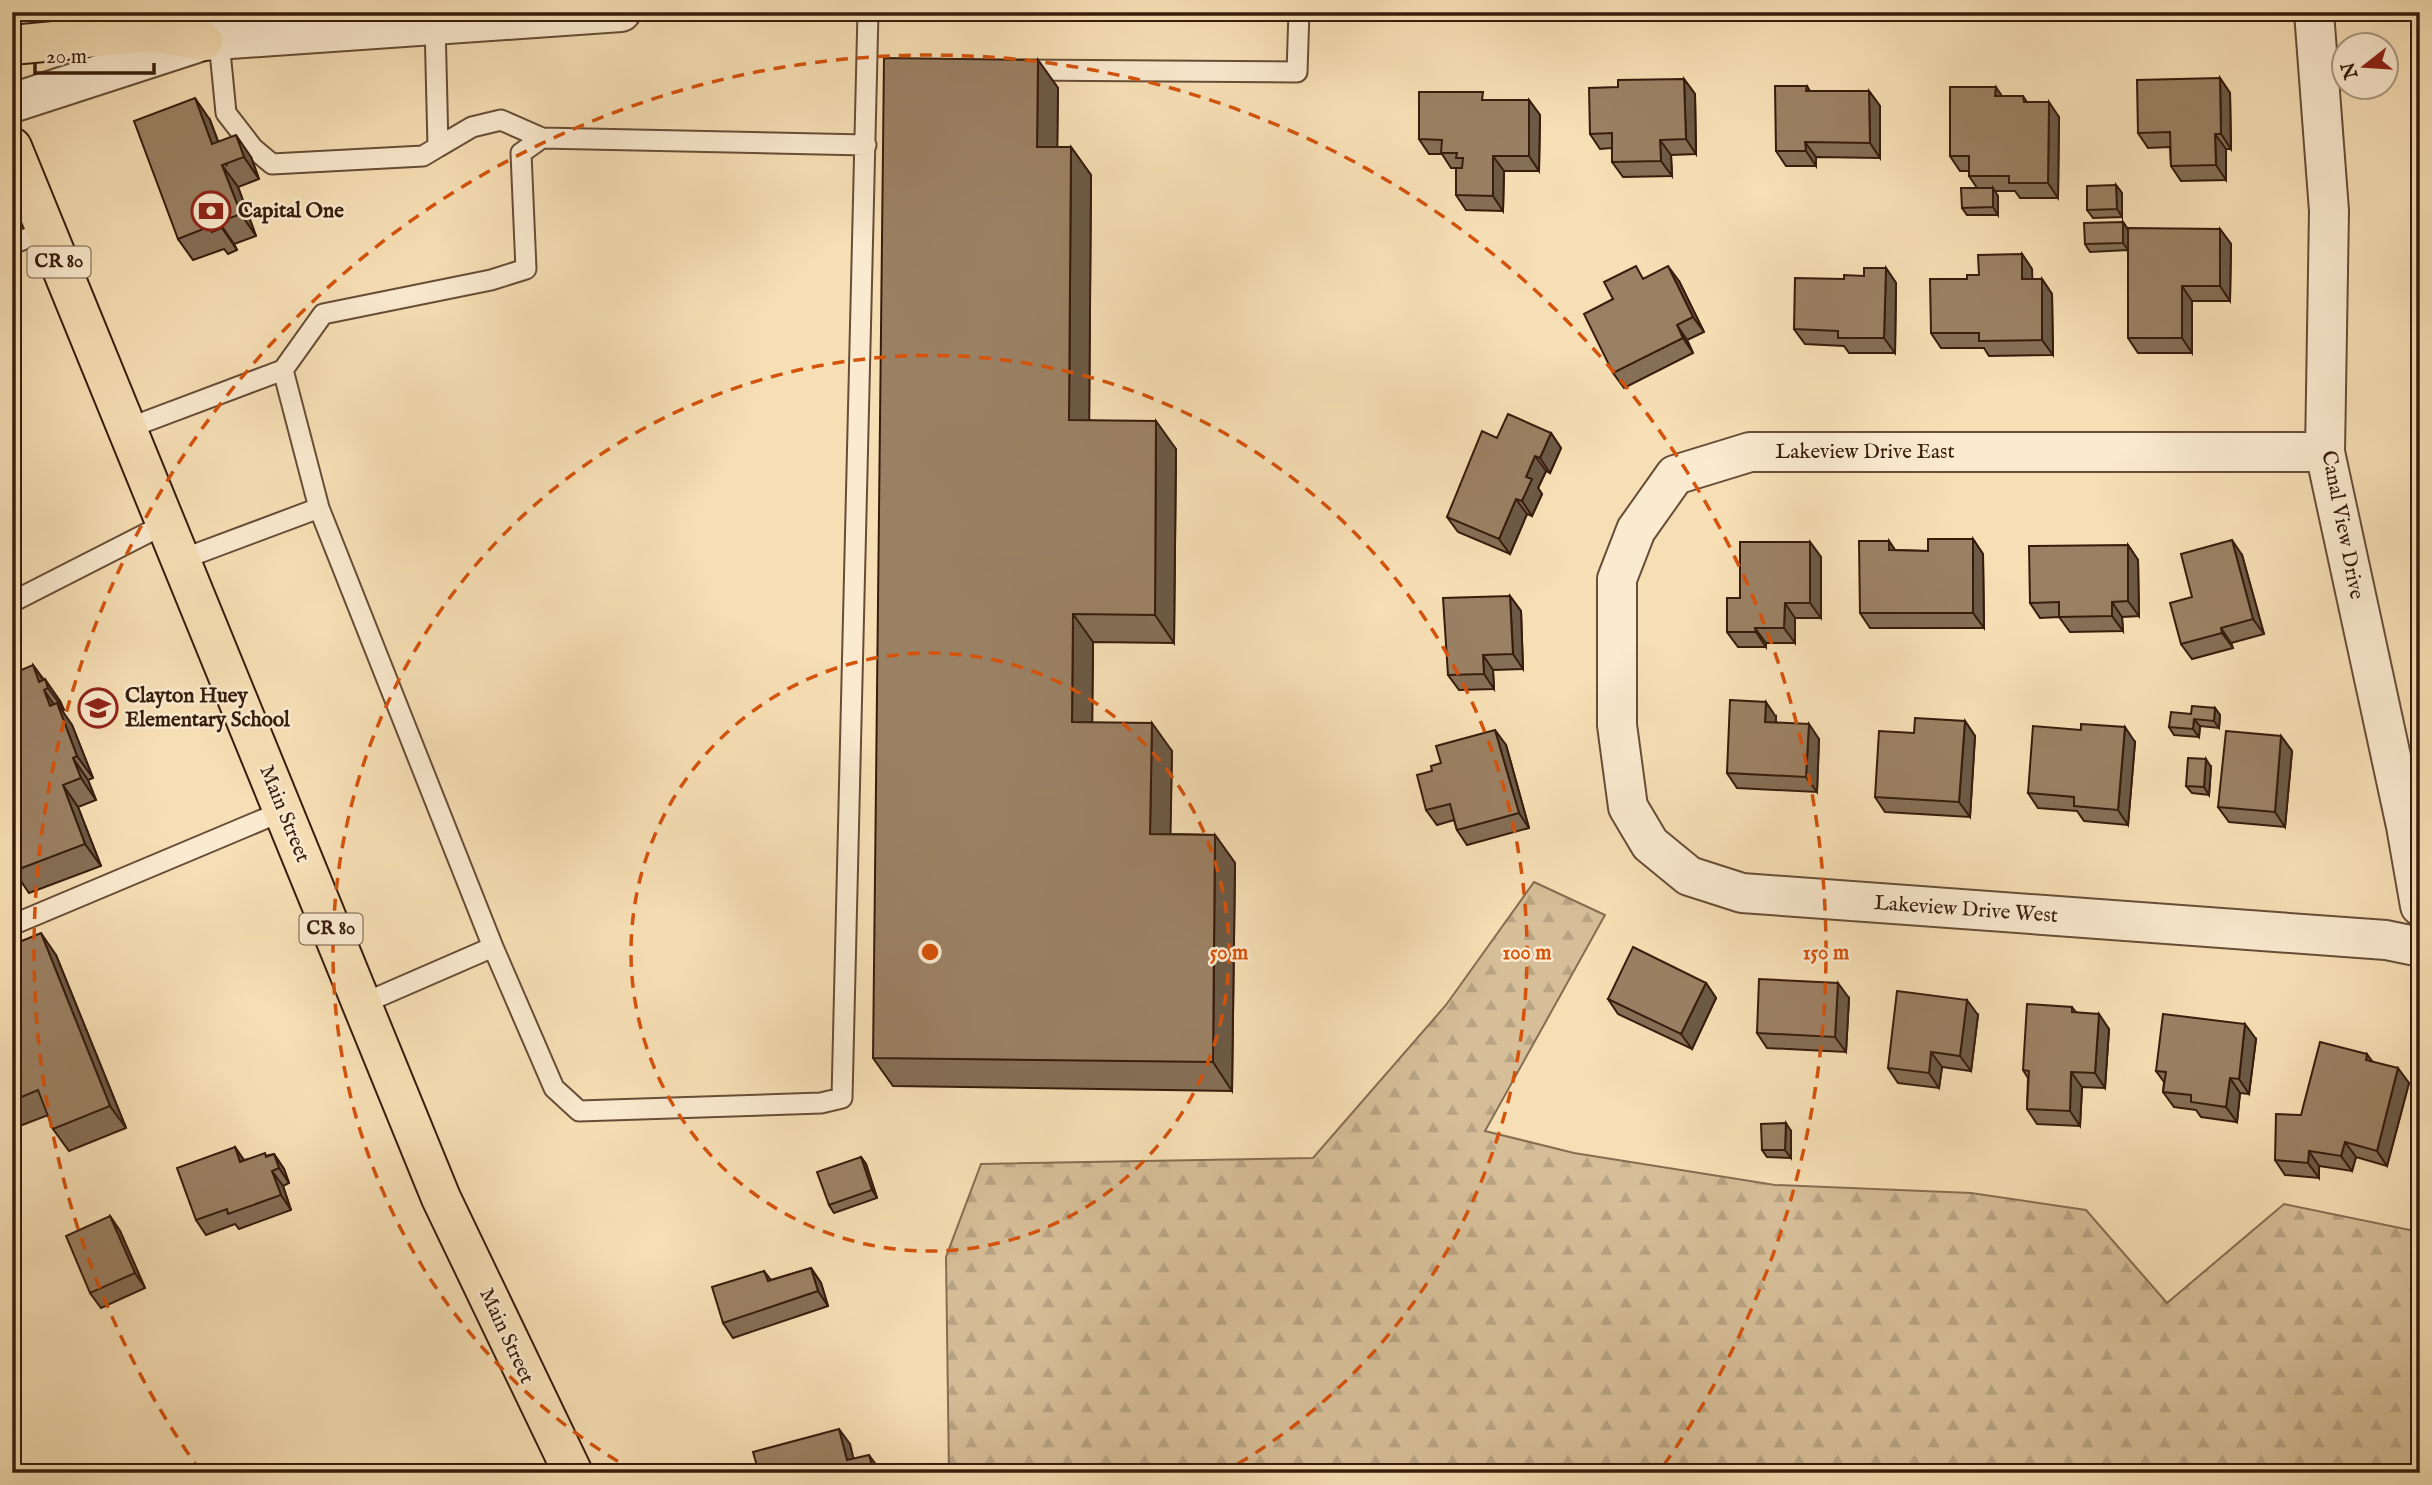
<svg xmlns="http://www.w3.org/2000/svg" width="2432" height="1485" viewBox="0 0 2432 1485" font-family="'IM FELL English',serif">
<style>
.forest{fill:url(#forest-firs);stroke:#866d52;stroke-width:2}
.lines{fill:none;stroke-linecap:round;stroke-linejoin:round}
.service-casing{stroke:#674d37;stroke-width:23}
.minor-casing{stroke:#674d37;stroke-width:42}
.primary-casing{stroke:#371c0d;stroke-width:42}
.service{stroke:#faeacf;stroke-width:19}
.minor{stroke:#faeacf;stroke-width:38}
.primary{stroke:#f7dfb5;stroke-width:38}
.wall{fill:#856f56;stroke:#371c0d;stroke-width:2}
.shaded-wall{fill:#6c5a46;stroke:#371c0d;stroke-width:2}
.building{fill:#9b8164;stroke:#371c0d;stroke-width:2}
.ring{fill:none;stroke:#d6530c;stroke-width:3.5;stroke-dasharray:12 9}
.labels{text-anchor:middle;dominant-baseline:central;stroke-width:5;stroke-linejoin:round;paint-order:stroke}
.shield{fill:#faeacf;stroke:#725a47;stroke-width:2}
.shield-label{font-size:19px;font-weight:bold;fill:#371c0d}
.poi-label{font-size:21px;font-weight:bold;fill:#371c0d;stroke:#faeacf;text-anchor:start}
.street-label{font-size:21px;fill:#371c0d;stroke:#faeacf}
.centre{fill:#d6530c;stroke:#faeacf;stroke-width:3.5}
.ring-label{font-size:21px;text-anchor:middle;font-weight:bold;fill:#d6530c;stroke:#faeacf;stroke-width:5;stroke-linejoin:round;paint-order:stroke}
</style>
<defs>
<pattern id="forest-firs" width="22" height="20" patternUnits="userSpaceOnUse" patternTransform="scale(1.75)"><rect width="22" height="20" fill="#d6be98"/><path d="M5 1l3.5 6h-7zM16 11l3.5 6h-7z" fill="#b8a382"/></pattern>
</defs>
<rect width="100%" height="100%" fill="#f7dfb5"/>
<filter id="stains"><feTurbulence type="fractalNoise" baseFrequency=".00286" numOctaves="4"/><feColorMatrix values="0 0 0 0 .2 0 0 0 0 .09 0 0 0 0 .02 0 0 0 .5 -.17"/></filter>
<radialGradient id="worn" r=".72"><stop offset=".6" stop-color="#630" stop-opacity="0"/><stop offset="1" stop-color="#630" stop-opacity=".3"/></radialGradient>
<path class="forest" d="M1534,882l71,33 -120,216 89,22 201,32 196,8 115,17 81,93 117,-99 136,28v241h-1471l-3,-216 35,-93 332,-6 133,-153z"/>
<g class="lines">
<g class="service-casing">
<path id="service" d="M219,41l7,72 27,35 19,16 151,-8 15,-9 -3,-124
M1019,70l278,2 2,-60
M438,147l34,-20 29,-7 41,18
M12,244l34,-13
M283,370l36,138 174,439
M126,429l157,-59 40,-56 168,-34 35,-11 -5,-116 21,-15 324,7
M180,560l139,-52
M12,602l153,-78
M12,925l271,-114
M362,1004l131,-57 61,141 25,23 242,-8 21,-5 26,-1086"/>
</g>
<g class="minor-casing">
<path id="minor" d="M2314,12l15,199 -4,241 81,374 14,80
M12,103l191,-62 418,-29
M2325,452h-575l-75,23 -39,55 -19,49v146l11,82 22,37 39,32 53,17 644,47 34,7"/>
</g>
<g class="primary-casing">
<path id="primary" d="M12,45l138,-13 53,9
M12,147l429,1051 132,275"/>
</g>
<use href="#service" class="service"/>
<use href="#minor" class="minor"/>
<use href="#primary" class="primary"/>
</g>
<path class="wall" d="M1038,60l20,28 -1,59h14l20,28 -2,245 87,29 -2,194 -81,-1 -1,81 80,28 -2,83 45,1 20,28 -3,228 -339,-5 -20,-28z
M2220,78l10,15 1,56h-5v31l-45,1 -10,-15 -1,-19 -22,1 -10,-15z
M1684,79l11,15 1,60 -25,1 1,21 -49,1 -11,-15v-14l-12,1 -10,-15 28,-47z
M1807,86l3,5h59l11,15v52l-64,-1v9h-30l-10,-15z
M2002,96h21l4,6 32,15 -1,81h-38l-5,-7h-21l4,5v19h-31l-5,-7 15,-20 -8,-12v-5h-9l-10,-15z
M1488,100h41l11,15 -1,56h-35l-1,40 -37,-1 -10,-15v-27h-5l-9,-14h-13l-10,-15z
M210,120l8,21 33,16 8,22 -21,8 18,49 -22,8 3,6 -9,4 -4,-5 -31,11 -15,-21z
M2116,185l6,8v24l-29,1 -6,-8z
M2123,222l5,7h92l11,15 -1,57h-38v52h-54l-10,-15v-88l-38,2 -5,-8z
M2022,254l10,15v10h10l10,15 1,61 -64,1 -5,-8h-43l-10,-15 36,-54 12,-4z
M1886,268l10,15 -1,70h-46l-5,-7 -39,-2 -11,-15 50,-50 20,-3z
M1645,278l34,3 25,51 -17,8 6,13 -69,35 -11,-15v-74z
M1551,433l10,15 -11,25 -4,-2 -8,17 4,6 -10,22 -5,-2 -17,40 -52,-22 -11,-15 50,-79z
M1973,539l10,15 1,74h-114l-10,-15 29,-72 6,9 33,1z
M1810,542l11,15v61h-26v25h-29v4h-28l-11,-15 13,-34z
M2128,545l10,15 1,56 -17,1 1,14 -53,1 -11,-15 -19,1 -10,-15z
M2242,555l22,79 -33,9 2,5 -41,11 -11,-15 11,-47z
M1510,596l11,15 2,58 -30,1 1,19 -35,1 -11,-15z
M33,665l27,36 4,9 -2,1 10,14 21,53 -5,2 8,20 -18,7 23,59 -72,27 -15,-22z
M2215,708l5,7 -1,13 -19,-2 -1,11 -25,-2 -5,-8 22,-13z
M1776,717v5l43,17 -2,53 -80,-4 -10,-15z
M1965,721l10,15 -5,81 -85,-5 -10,-15 39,-64z
M2281,736l11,15 -7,76 -56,-5 -11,-15z
M2135,742l-7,83 -44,-4 -7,-10 -39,-3 -10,-15z
M1506,745l23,83 -62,17 -10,-15 -3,-10 -17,5 -11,-15 6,-39z
M2211,767l-2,28 -17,-2 -6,-7z
M12,945l44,10 70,173 -57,23 -16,-22 -5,-14 -36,14z
M1706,983l10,15 -24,51 -74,-35 -10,-15z
M1849,998l-3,54 -79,-4 -10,-15z
M2072,1007l4,5 33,17 -4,59 -23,-1 -2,39 -43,-2 -10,-15 1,-31 -5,-8z
M1978,1015l-7,56 -29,-4 -3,21 -41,-5 -10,-15z
M2256,1039l-7,55 -9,-1 -3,29 -36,-5 -5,-7 -22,-3 -11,-15 1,-10 -8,-11z
M2373,1062l36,21 -22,83 -31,-9 -4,14 -33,-5v12l-34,-3 -10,-15 26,-45z
M1791,1131v27l-24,-1 -5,-7z
M235,1147l9,13 30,-6 10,15 5,14 -6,3 8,24 -52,19 -4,-5 -29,11 -10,-15z
M861,1157l5,7 11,34 -43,15 -5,-8z
M110,1216l10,15 25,57 -44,20 -11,-15z
M811,1268l10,15 7,23 -95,32 -10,-15 41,-52 7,9z"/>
<path class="shaded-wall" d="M1038,60l20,28 -1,87 -20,-28z
M2220,78l10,15 1,56 -10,-15z
M1684,79l11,15 1,60 -10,-15z
M1996,87l10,15 -11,-6z
M1869,91l11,15v52l-10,-15z
M195,98l15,22 17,46 -15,-22z
M1529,100l11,15 -1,56 -10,-15z
M2049,102l10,15 -1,81 -10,-15z
M2215,134l11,15v31l-10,-15z
M236,135l15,22 8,22 -15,-22z
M1660,140l11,15 1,21 -11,-15z
M1805,142l11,15v9l-10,-15z
M1071,147l20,28 -2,273 -20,-28z
M1493,156l11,15 -1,40 -10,-15z
M222,165l16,22 18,49 -15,-22z
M2116,185l6,8v24l-5,-8z
M1993,188l5,8v19l-5,-8z
M219,222l15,22 3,6 -15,-22z
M2123,222l5,8v20l-5,-7z
M2220,229l11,15 -1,57 -10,-15z
M2022,254l10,15 1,25 -11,-15z
M1668,266l11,15 25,51 -11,-15z
M1886,268l10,15 -1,70 -11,-15z
M2042,279l10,15 1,61 -11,-15z
M2182,286l10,15v52l-10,-15z
M1677,325l10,15 6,13 -10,-15z
M1156,421l20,28 -2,194 -19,-28z
M1551,433l10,15 -11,25 -10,-15z
M1535,456l11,15 -8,17 4,6 -10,22 -10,-15 4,-24z
M1516,499l11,15 -17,40 -11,-15z
M1973,539l10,15 1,74 -11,-15z
M2232,540l10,15 22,79 -11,-15z
M1889,541l10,15 -10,-6z
M1810,542l11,15v61l-11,-15z
M2128,545l10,15 1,56 -11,-15z
M1510,596l11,15 2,58 -10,-15z
M2112,602l10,15 1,14 -11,-15z
M1785,603l10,15v25l-11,-15z
M1073,614l20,28 -1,108 -20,-28z
M1755,628l11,15v4l-10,-15z
M2221,628l10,15 2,5 -11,-15z
M1483,655l10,15 1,19 -10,-15z
M33,665l14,21 -2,-7 15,22 4,9 -16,-22 -9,-6z
M44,690l15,22 -9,-6z
M1766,702l10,15 -1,20 -10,-15z
M57,703l15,22 21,53 -16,-22z
M2215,708l5,7 -1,13 -5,-7z
M2194,719l6,7 -1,11 -6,-8z
M1965,721l10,15 -5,81 -11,-15z
M1152,723l20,28 -2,111 -20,-28z
M1809,724l10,15 -2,53 -11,-15z
M2125,727l10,15 -7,83 -10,-15z
M1495,730l11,15 23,83 -10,-15z
M2281,736l11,15 -7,76 -10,-15z
M73,758l15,22 8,20 -15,-22z
M2206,759l5,8 -2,28 -5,-8z
M63,785l15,22 23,59 -16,-22z
M1215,835l20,28 -3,228 -19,-29z
M41,933l15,22 70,173 -16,-22z
M1706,983l10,15 -24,51 -11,-15z
M1838,983l11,15 -3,54 -11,-15z
M1967,1000l11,15 -7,56 -11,-15z
M2099,1014l10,15 -4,59 -10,-15z
M2245,1024l11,15 -7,55 -10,-15z
M1931,1052l11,15 -3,21 -10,-15z
M2367,1054l11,15 -12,-9z
M2398,1068l11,15 -22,83 -10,-15z
M2071,1072l11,15 -2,39 -10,-15z
M2230,1078l10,15 -3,29 -11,-15z
M1786,1123l5,8v27l-6,-8z
M2345,1142l11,15 -4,14 -11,-15z
M235,1147l10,15h-5z
M2309,1151l10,15v12l-11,-15z
M274,1154l10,15 5,14 -10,-15z
M861,1157l5,7 11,34 -5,-8z
M272,1171l11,15 8,24 -10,-15z
M110,1216l10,15 25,57 -10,-15z
M811,1268l10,15 7,23 -10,-15z
M839,1429l11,15 7,29 -10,-13z
M869,1455l11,15v3h-6z"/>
<path class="building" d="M884,58l154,2 -1,87h34l-2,273 87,1 -1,194 -82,-1 -1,108 80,1 -2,111 65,1 -2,227 -340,-4z
M2220,78l1,56h-6l1,31 -45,1 -1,-34 -32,1 -1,-53z
M1684,79l2,60 -26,1 1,21 -49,1v-29l-22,1 -1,-46 29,-1v-7z
M1775,86h32l-1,5h63l1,52 -65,-1 1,9h-30z
M1950,87h46l-1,9h28l1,6h25l-1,81h-39v-7h-40v-20h-19z
M1419,92h64l-1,8h47v56h-36v40l-37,-1v-27h6l1,-10h-7l1,-5h-16l1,-13 -23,-1z
M195,98l17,46 24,-9 8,22 -22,8 19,49 -22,8 3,6 -10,4 -1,-6 -33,13 -44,-118z
M2116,185l1,24 -30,1v-24z
M1961,188h32v19l-31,1z
M2123,222v21l-38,1 -1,-21z
M2128,228l92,1v57h-38v52h-54z
M2022,254v25h20v61l-63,1v-8h-48l-1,-54h37v-4h12l-1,-20z
M1636,266l7,13 25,-13 25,51 -16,8 6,13 -70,35 -29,-59 29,-15 -9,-17z
M1864,268h22l-2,70h-46v-7l-44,-2 1,-51 49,1v-4l20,1z
M1508,414l43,19 -11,25 -5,-2 -9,21 6,2 -10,22 -6,-2 -17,40 -52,-22 35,-86 15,7z
M1928,539h45v74h-113l-1,-72h30v9l39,1z
M2232,540l21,79 -32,9 1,5 -41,11 -11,-41 22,-6 -11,-43z
M1740,542h70v61h-25l-1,25h-29l1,4h-29v-34h13z
M2128,545v56l-16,1v14l-53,1v-15l-29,1 -1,-57z
M1510,596l3,58 -30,1 1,19 -36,1 -5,-77z
M33,665l6,17 6,-3 3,9 -4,2 6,16 7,-3 20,53 -4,2 8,20 -18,7 22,59 -71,27 -2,-4v-193z
M1730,700l36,2 -1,20 44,2 -3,53 -79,-4z
M2192,706l23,2 -1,13 -20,-2 -1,10 -24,-2 2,-15 20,2z
M1915,718l50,3 -6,81 -84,-5 4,-66 35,2z
M2081,724l44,3 -7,83 -44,-4v-9l-46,-4 5,-67 48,4z
M1495,730l24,83 -62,17 -7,-26 -24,6 -9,-35 15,-4 -1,-5 10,-3 -5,-17z
M2226,731l55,5 -6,76 -57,-5z
M2188,758l18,1 -2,28 -18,-1z
M41,933l69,173 -57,23 -15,-39 -26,11v-156z
M1633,947l73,36 -25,51 -73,-35z
M1759,979l79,4 -3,54 -78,-4z
M1897,991l70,9 -7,56 -29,-4 -2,21 -41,-5z
M2027,1004l45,3v5l27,2 -4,59 -24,-1 -1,39 -43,-2 2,-38 -6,-1z
M2163,1014l82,10 -6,55 -9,-1 -4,29 -35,-5v-7l-28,-3 3,-20 -10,-1z
M2320,1042l47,12 -1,6 32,8 -21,83 -32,-9 -4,14 -32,-5 -1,12 -33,-3 1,-46 25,1z
M1786,1123l-1,27h-23l-1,-26z
M235,1147l5,15 25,-9 1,4 8,-3 5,14 -7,3 9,24 -53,19 -1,-5 -31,11 -19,-52z
M861,1157l11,33 -43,15 -12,-33z
M110,1216l25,57 -45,20 -24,-57z
M811,1268l7,23 -95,32 -11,-36 52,-16 4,10z
M839,1429l8,31 22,-5 5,18h-115l-6,-21z"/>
<g class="ring">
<circle cx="930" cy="952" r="299"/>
<path d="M636 1472A597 597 0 1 1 1224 1472"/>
<path d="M201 1472A896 896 0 1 1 1659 1472"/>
</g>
<defs>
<g id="bank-ring" transform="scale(2.0125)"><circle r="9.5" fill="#faeacf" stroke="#8f2418" stroke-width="1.5"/><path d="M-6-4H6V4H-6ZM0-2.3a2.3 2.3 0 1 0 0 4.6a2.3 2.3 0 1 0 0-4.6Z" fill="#8f2418"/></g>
<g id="school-ring" transform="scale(2.0125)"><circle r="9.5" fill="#faeacf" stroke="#8f2418" stroke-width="1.5"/><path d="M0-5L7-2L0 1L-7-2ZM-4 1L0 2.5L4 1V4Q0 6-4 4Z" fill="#8f2418"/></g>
</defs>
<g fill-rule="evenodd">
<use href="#bank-ring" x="211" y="211"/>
<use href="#school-ring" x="98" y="708"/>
</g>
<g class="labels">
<g class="shield">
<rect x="27.5" y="246.5" width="63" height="31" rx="5"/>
<rect x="299.5" y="913.5" width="63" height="31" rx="5"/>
</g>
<g class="shield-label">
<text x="59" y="262">CR 80</text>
<text x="331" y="929">CR 80</text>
</g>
<g class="poi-label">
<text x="238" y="211">Capital One</text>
<text x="125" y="696">Clayton Huey<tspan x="125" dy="24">Elementary School</tspan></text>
</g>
<g class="street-label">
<text x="1865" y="452">Lakeview Drive East</text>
<text transform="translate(2342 525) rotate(79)">Canal View Drive</text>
<text transform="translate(284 814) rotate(68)">Main Street</text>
<text transform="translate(1966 910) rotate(4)">Lakeview Drive West</text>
<text transform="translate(506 1336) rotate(65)">Main Street</text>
</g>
</g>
<circle cx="930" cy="952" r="10" class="centre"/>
<g class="ring-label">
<text x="1229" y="959">50 m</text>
<text x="1527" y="959">100 m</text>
<text x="1826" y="959">150 m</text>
</g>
<rect width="2432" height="1485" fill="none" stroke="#f7dfb5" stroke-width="42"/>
<rect x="14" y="14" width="2404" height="1457" fill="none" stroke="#371c0d" stroke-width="3.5"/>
<rect x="21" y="21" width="2390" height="1443" fill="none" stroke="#371c0d" stroke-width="2"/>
<g transform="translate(2365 66) rotate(253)"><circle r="33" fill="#faeacf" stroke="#ac9881" stroke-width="2"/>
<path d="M0-5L12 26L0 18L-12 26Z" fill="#8f2418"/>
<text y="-10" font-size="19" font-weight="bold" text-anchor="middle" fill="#371c0d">N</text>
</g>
<path d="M35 63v10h119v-10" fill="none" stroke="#371c0d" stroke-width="3.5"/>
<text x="46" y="63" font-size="21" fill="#371c0d" stroke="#faeacf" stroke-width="5" paint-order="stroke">20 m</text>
<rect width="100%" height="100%" filter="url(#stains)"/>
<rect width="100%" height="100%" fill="url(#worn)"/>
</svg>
